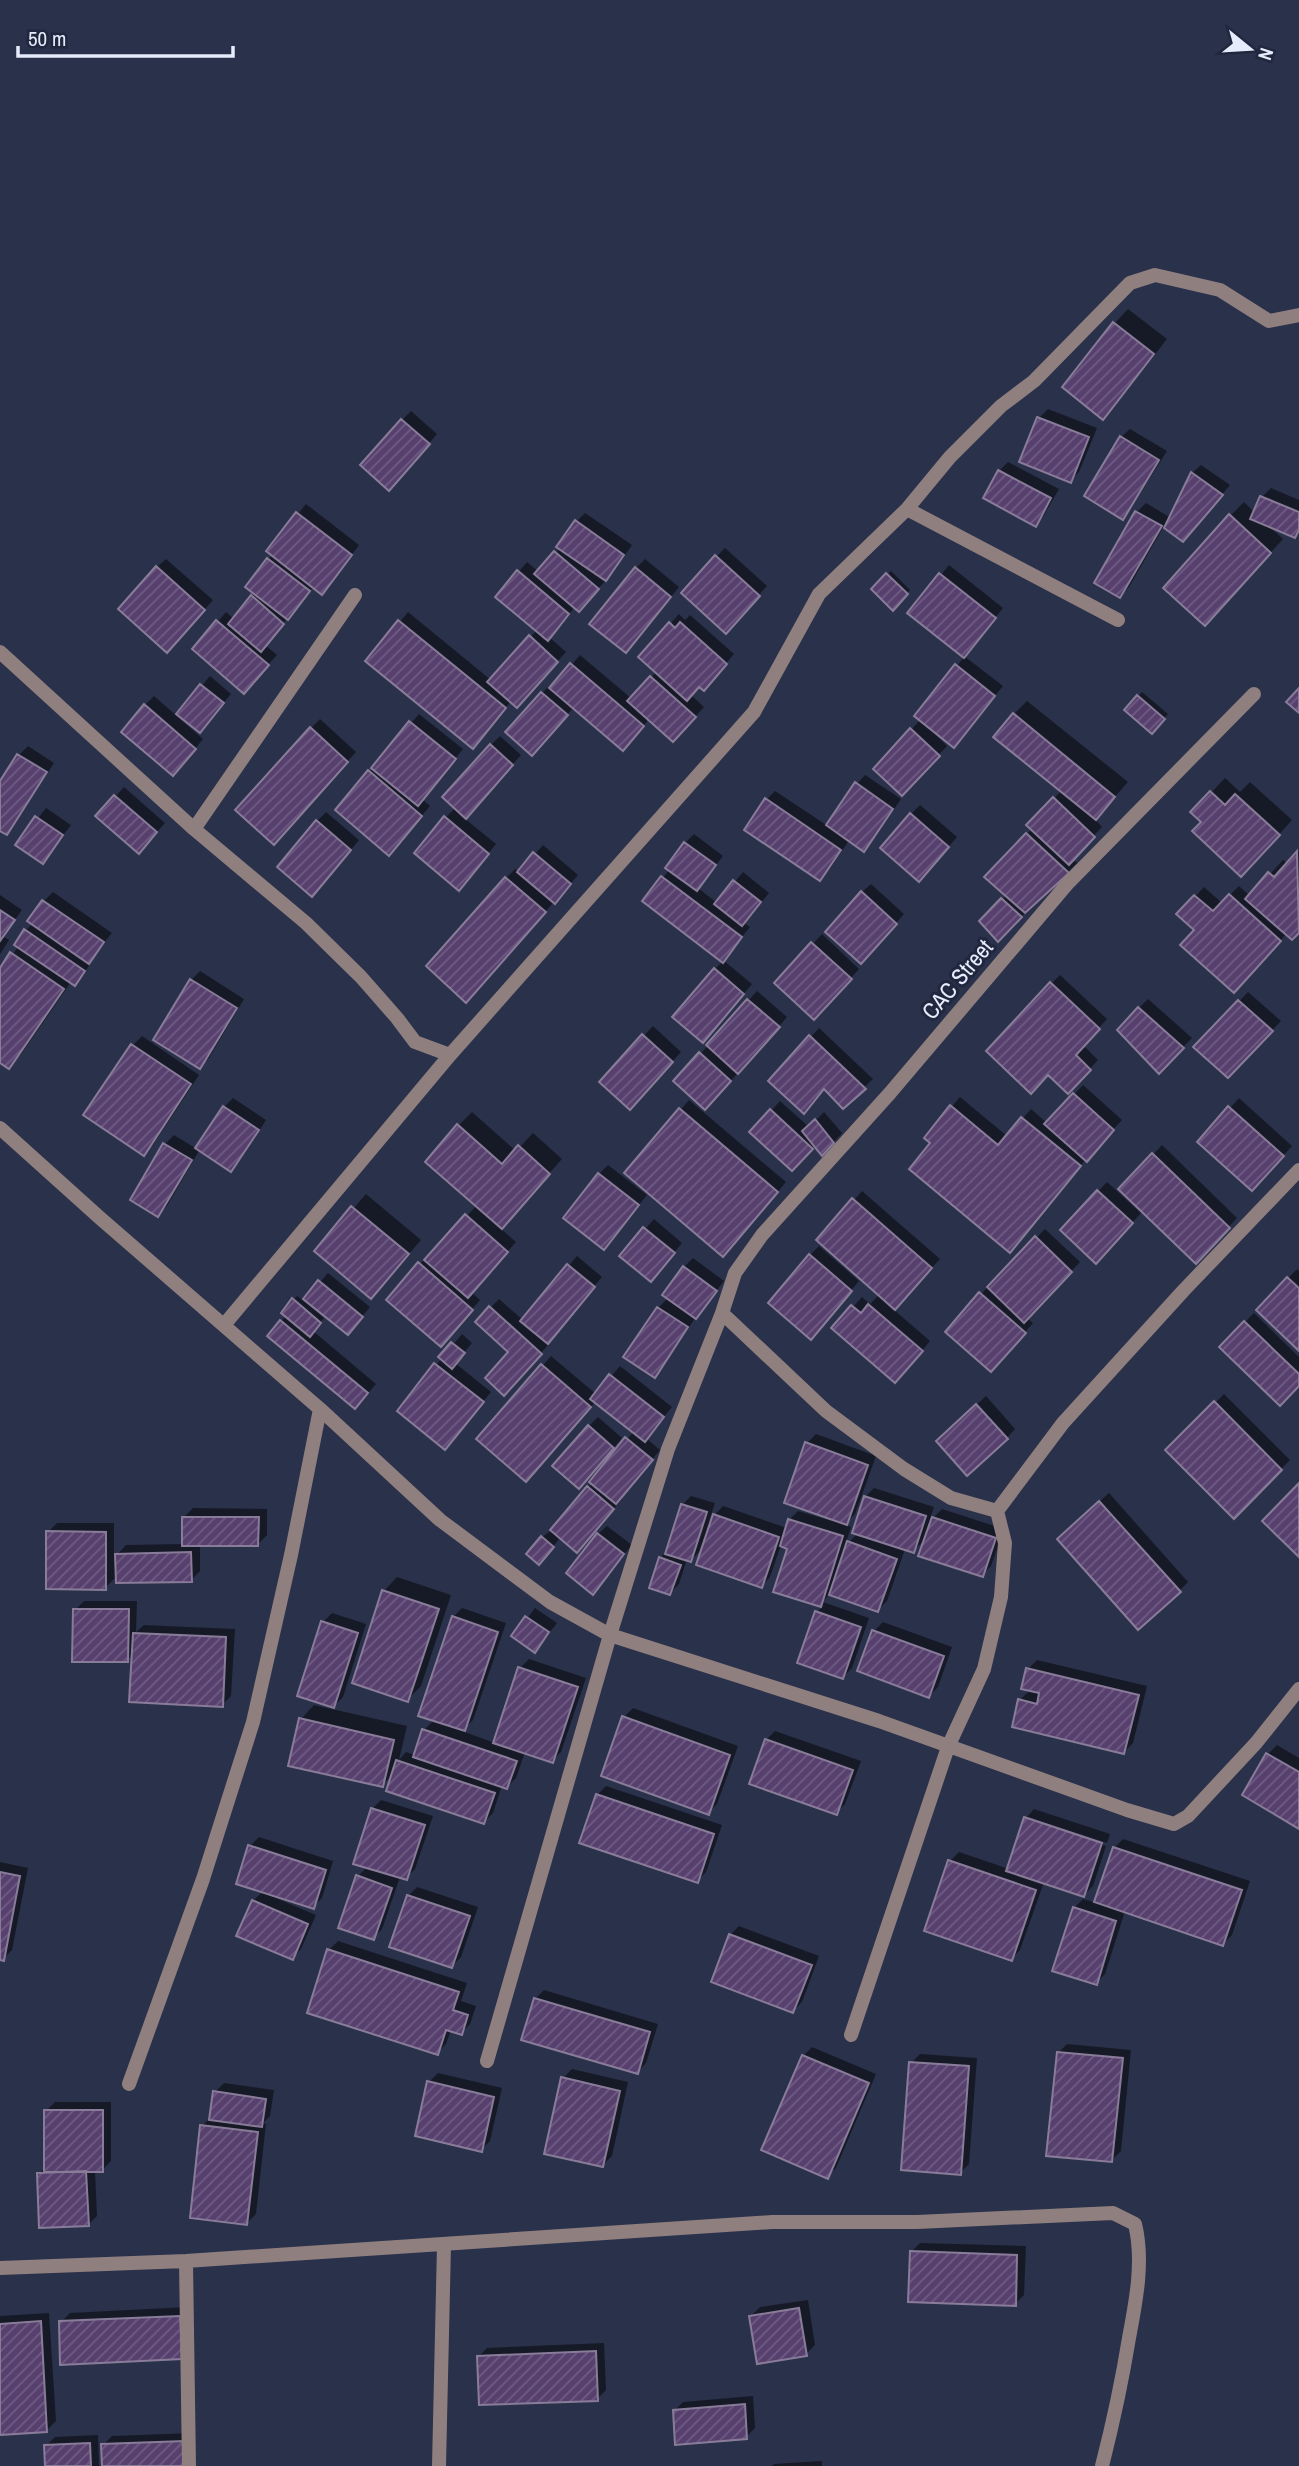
<svg xmlns="http://www.w3.org/2000/svg" width="1299" height="2466" viewBox="0 0 1299 2466" font-family="'Archivo Narrow',sans-serif">
<style>
.shadow{fill:#0007}
.building{fill:url(#building-hatch);stroke:#897c99;stroke-width:2}
.lines{fill:none;stroke-linecap:round;stroke-linejoin:round}
.minor{stroke:#907f7f;stroke-width:14}
.labels{text-anchor:middle;dominant-baseline:central;stroke-width:6;stroke-linejoin:round;paint-order:stroke}
.street-label{font-size:23px;fill:#e6ecfc;stroke:#20273f}
</style>
<defs>
<pattern id="building-hatch" width="6" height="6" patternUnits="userSpaceOnUse" patternTransform="scale(1.75)"><rect width="6" height="6" fill="#57406e"/><path d="M-1 1l2-2M0 6l6-6M5 7l2-2" fill="none" stroke="#6f5c84"/></pattern>
</defs>
<rect width="100%" height="100%" fill="#2a314a"/>
<path class="shadow" d="M1128,309l39,30 -51,65 -13,13 -39,-30 51,-64z
M1048,409l49,19 -18,44 -9,9 -49,-20 18,-43z
M411,411l26,23 -40,46 5,-60z
M1130,429l37,22 -36,57 -9,9 -1,-80z
M1008,462l51,27 -15,26 -8,9 -37,-53z
M1201,465l29,20 -39,46 -9,9 -18,-14 -35,61 -9,9 -24,-14 41,-70 9,-9 25,15 21,-45z
M1271,488l28,12v32l-4,4 -26,-10 14,13 -65,71 12,-94 14,-14 11,11 7,-16z
M306,504l53,41 -28,38 -17,3 -49,59 12,10 -27,30 -56,-36 32,-37 8,7 21,-26 13,-34 5,-4 -5,-4z
M585,513l47,32 -17,25 -28,31 -12,6 -26,30 17,15 -41,45 -14,4 -29,37 -115,-77 41,-49 83,68 46,-50 -40,-33 30,-35 12,10 21,-24 16,-26z
M725,548l42,38 -33,37 -18,-66z
M166,559l47,41 -37,42 -19,-75z
M645,559l34,28 -44,55 1,-74z
M949,565l54,43 -39,48 39,30 -49,59 -20,-15 -1,2 14,14 -45,48 -27,-25 46,-50 -4,-4 48,-59 -55,-43z
M891,571l19,19 -17,18 -20,-19z
M679,614l6,6 5,-5 44,39 -22,26 -12,5 -9,10 13,12 -22,24 -33,-12 -17,21 -58,-33 -34,38 2,-52 9,-9 2,2 27,-31 52,44 25,-28 -16,-14z
M210,676l21,18 -31,37 -18,-15 -2,3 23,20 -21,26 -37,-60 9,-9 23,20z
M1142,692l26,22 -16,18 -26,-22z
M1027,701l101,81 -33,37 7,8 -30,32 5,4 -79,76 -16,-18 25,-26 -20,-18 46,-49 -4,-3 33,-35 -48,-76z
M419,714l44,35 -41,50 8,7 -33,39 -60,-35z
M320,719l36,33 -74,82 29,-106z
M500,736l21,19 -57,63 32,26 -28,35 -23,-61 11,-11 35,-62z
M28,746l26,17 -39,61 -9,9 -6,-4v-45l19,-29z
M865,775l36,24 -28,41 -9,9 -14,-10 -21,31 -9,9 -53,-80 8,-8 53,35 29,-42z
M1225,778l15,14 10,-10 42,38 -37,41 -62,-49z
M124,787l41,36 -17,19 -50,-26z
M920,805l37,32 -29,34 -17,-57z
M46,808l25,17 -28,37 -25,-17z
M326,812l33,28 -38,46 -4,-65z
M694,834l29,22 -25,32 19,15 26,-31 26,21 -25,30 6,4 -27,33 29,24 -40,48 3,-63 8,-8 -79,-60 26,-32 15,-26z
M543,845l35,30 -103,116 -47,-25 78,-88 9,-9 4,3z
M1299,851v80l-7,7 -5,-5 -44,49 -47,-52 -17,-16 25,-27 18,16 17,-17 11,10 33,-36 5,4z
M871,884l33,30 -34,39 -8,-61z
M53,892l59,41 -22,27 2,1 -9,14 -9,9 -3,-2 -49,71 -13,14 -9,-6v-90l19,-25 7,-16 7,-7 11,-22z
M0,895l22,15 -19,26 6,4 -9,14z
M822,934l37,35 -36,40 -46,-26z
M200,971l44,28 -35,59 -9,9 -9,-87z
M1060,975l47,44 -24,26 15,15 -30,32 -17,-108z
M757,991l30,26 -40,46 -33,36 -38,-18z
M1248,992l33,29 -53,55 -32,-29z
M1148,999l44,39 -33,33 -20,-63z
M653,1026l28,26 -42,47 -38,-17z
M819,1028l54,51 -30,28 -18,-20 -55,-6z
M142,1036l57,39 -46,70 -9,9 -58,-39 47,-70z
M1083,1085l39,35 -36,39 -67,82 -93,-104 34,-40 47,39 24,-27 16,14z
M233,1098l33,22 -26,41 -9,9 -31,-21 -33,57 -9,9 -26,-15 33,-56 9,-9 23,14 27,-42z
M1239,1098l53,48 -31,34 -61,-38z
M689,1100l97,82 -54,64 -106,-73z
M780,1101l29,26 15,-15 18,21 -11,12h-16l-23,24 -40,-37z
M472,1112l44,39 17,-18 29,26 -62,69 16,14 -45,50 9,8 -31,36 -29,-72 9,-9 1,1 47,-51 -18,-80z
M1162,1145l75,73 -41,43 -75,-72z
M608,1165l39,30 -43,53 -5,-74z
M1107,1182l34,31 -36,40 -43,-23z
M862,1191l78,68 -47,50 37,32 -26,31 -70,-44 28,-31 8,7 10,-10 -26,-94z
M366,1194l55,46 -50,57 -54,-46z
M654,1219l28,24 -23,28 -37,-15z
M1045,1229l35,33 -53,56 6,5 -33,38 -19,-67z
M819,1246l40,35 -39,47 -10,-73z
M577,1256l25,21 -55,65 2,2 -36,41 -2,-33 -21,-44 9,-9 24,21z
M693,1258l31,23 -29,37 -32,49 -8,9 3,-68 11,-11 15,-30z
M1297,1269l2,2v78l-41,-39z
M328,1273l42,34 -13,16 -51,-24 -2,2 20,17 -11,13 63,53 -12,14 -83,-77 6,-6 7,-16 3,-3 7,5z
M1254,1313l45,44v27l-78,-37z
M462,1334l10,9 -17,20 36,29 -46,56 -46,-38z
M551,1356l45,38 24,-28 52,41 -26,31 14,12 -40,48 2,1 -36,43 -25,-5 -14,17 -5,-17 10,-7 41,-48 41,-51 -38,-30 -61,70 -56,-32z
M1224,1394l66,66 -56,57 -66,-67z
M986,1396l29,33 -8,9 -60,-5z
M598,1417l24,21 -34,40 1,-52z
M816,1434l60,22 -21,58 -11,11 7,2 -6,19 13,-13 7,-36 9,-9 60,19 -5,15 13,-13 62,20 -13,37 -9,9 -56,-36 -13,12 -8,-2 -18,52 -9,9 -48,-17 -7,9 46,16 -17,50 -9,9 -26,-65 6,-6 -48,-15 14,-44 -8,-2 -11,32 -8,9 -58,-39 -13,13 -4,-1 -8,25 -9,9 -10,-35 8,-8 14,-45 9,-9 24,7 -6,18 14,-15 64,22 2,-8 9,-9 34,10 1,-3 -26,-75z
M1109,1493l79,89 -9,9 -111,-61z
M193,1508l74,1v26l-9,9h-58v27l-9,9 -74,-4 -12,12 -57,-56 9,-9h57v35l12,-13 57,-1 1,-27z
M607,1526l25,19 -39,47 5,-58z
M397,1577l54,18 -30,91 -14,14 -23,-109z
M84,1601h53l-1,31 8,-7 91,4 -4,67 -9,9 -89,-51 -6,7 -52,-51z
M462,1608l44,15 -33,97 -11,11 33,12 25,-75 9,-9 57,19 -25,74 -9,9 -27,-9 -9,26 -9,9 -5,-2 -9,28 -9,9 -91,-47 -11,10 -81,-66 13,-14 93,21 -8,34 7,-8 9,3 9,-25 11,-11 18,-102z
M535,1608l22,15 -22,28 -21,-15z
M332,1613l34,11 -23,73 -9,9 -11,-84z
M883,1622l69,25 -14,40 -9,9 -55,-65z
M1037,1660l110,26 -14,57 -9,9 -104,-52 10,-10 -2,-21z
M633,1708l105,38 -21,58 -9,9 -84,-96z
M775,1731l86,30 -16,43 -9,9 -70,-73z
M1277,1745l22,13v69l-55,-32 24,-41z
M606,1786l116,39 -16,47 -9,9 -100,-86z
M381,1800l52,16 -18,53 -9,9 -6,-1 -18,52 -9,9 -15,-62 10,-10 4,-57z
M1034,1809l76,25 -3,9 -79,-26v4l78,25 -13,40 -9,9 -40,-13 -24,68 -9,9 -61,-98 9,-9 50,17 17,-51z
M259,1837l74,24 -11,37 -9,9 -41,-13 -1,2 45,19 -15,34 -8,9 -40,-57 10,-10 -13,-45z
M1123,1839l127,42 -18,54 -9,9 -98,-33 -20,63 -9,9 -22,-75 9,-9 13,4 18,-55z
M0,1862l28,6 -16,82 -9,9h-3z
M417,1887l61,20 -17,50 -9,9 -44,-70z
M739,1926l80,30 -17,46 -9,9 -63,-76z
M338,1941l129,42 -6,18 15,5 -6,18 -9,9 -10,-3 -5,14 -9,9 -108,-103z
M544,1990l114,34 -12,39 -8,9 -103,-73z
M1067,2044l64,6 -10,101 -9,9 -54,-107z
M812,2047l64,27 -40,94 -9,8 -24,-120z
M920,2054l57,4 -8,106 -9,9 -49,-110z
M572,2069l56,13 -16,74 -9,9 -40,-87z
M438,2073l64,15 -12,53 -9,9 -52,-68z
M224,2083l50,7 -4,26 -7,7 3,1 -10,90 -9,9 -45,-97 9,-9 4,-25z
M55,2102h56v59l-9,9h-7l2,46 -9,9 -49,-51 7,-7v-56z
M920,2243l106,3 -2,49 -9,9 -104,-52z
M808,2300l7,45 -9,9 -55,-38 9,-9z
M188,2307l2,42 -129,-27 9,-9z
M49,2313l7,108 -9,9 -47,3v-117z
M604,2343l2,47 -9,9 -119,-42 9,-9z
M753,2396l2,32 -9,9 -72,-26 9,-9z
M193,2433l1,33h-90l-1,-21 9,-9z
M98,2435l1,31h-52l-1,-20 9,-9z
M822,2461v5h-50l2,-2z"/>
<path class="building" d="M1113,322l41,32 -51,66 -41,-33z
M1037,417l52,20 -18,46 -52,-21z
M401,419l29,25 -41,47 -29,-26z
M1120,436l39,24 -36,60 -39,-24z
M998,470l53,28 -15,29 -53,-29z
M1191,472l32,23 -40,47 -19,-14z
M1260,496l39,16v18l-4,8 -45,-19z
M1135,511l27,15 -42,72 -26,-15z
M296,512l56,43 -30,40 -56,-44z
M1229,514l42,39 -66,73 -42,-38z
M575,520l49,35 -18,26 -50,-34z
M554,551l45,38 -20,23 -45,-38z
M715,555l45,41 -34,38 -45,-41z
M267,558l43,33 -22,29 -43,-33z
M156,566l49,44 -38,43 -49,-44z
M635,567l36,30 -45,56 -37,-29z
M517,570l52,44 -21,27 -53,-44z
M886,573l22,21 -15,17 -22,-22z
M939,573l57,45 -32,40 -57,-45z
M251,595l33,29 -23,28 -33,-28z
M216,620l53,45 -25,29 -52,-45z
M398,620l108,88 -33,41 -108,-88z
M669,622l6,6 5,-6 47,42 -23,27 -5,-4 -12,14 -49,-44z
M529,635l29,27 -41,46 -30,-26z
M570,663l74,63 -21,25 -74,-63z
M955,664l40,32 -41,52 -40,-32z
M650,676l46,41 -23,25 -46,-41z
M200,684l24,19 -24,30 -24,-19z
M1299,688v25l-13,-11z
M541,692l27,23 -36,41 -27,-24z
M1137,695l28,24 -13,15 -28,-24z
M144,704l52,45 -23,27 -52,-44z
M1013,713l102,84 -19,23 -103,-83z
M409,721l47,38 -38,47 -47,-38z
M310,727l38,35 -74,83 -39,-35z
M910,728l30,28 -38,40 -29,-27z
M490,744l23,21 -47,54 -24,-22z
M17,754l30,18 -40,63 -7,-4v-50z
M368,770l54,46 -33,40 -54,-46z
M855,782l38,27 -29,43 -38,-27z
M1210,791l15,14 10,-11 45,41 -39,42 -49,-46 9,-9 -11,-10z
M114,795l43,37 -18,22 -44,-38z
M1053,797l42,40 -26,28 -43,-40z
M765,798l76,52 -21,31 -76,-51z
M910,813l39,34 -30,35 -39,-34z
M35,816l28,19 -20,29 -28,-19z
M444,816l45,38 -30,37 -45,-38z
M316,820l35,30 -39,47 -35,-30z
M1026,833l43,40 -44,40 -41,-36z
M684,842l32,23 -19,26 -32,-23z
M1297,851l2,82 -7,7 -47,-41 23,-27 6,5z
M533,852l38,32 -16,20 -38,-32z
M661,876l81,61 -19,26 -81,-62z
M505,877l41,35 -80,91 -40,-37z
M733,880l28,22 -19,24 -28,-22z
M861,891l36,33 -36,40 -36,-32z
M1229,894l52,47 -47,52 -54,-48 14,-15 -18,-16 18,-19 19,16z
M1001,898l21,19 -24,25 -19,-21z
M42,900l62,42 -15,22 -62,-43z
M0,910l15,10 -15,21z
M24,929l61,42 -10,15 -61,-41z
M811,942l41,37 -38,41 -40,-37z
M10,952l54,37 -55,80 -9,-6v-95z
M714,968l30,26 -41,49 -31,-26z
M190,979l47,29 -37,61 -47,-29z
M1050,982l50,47 -24,26 15,15 -23,24 -20,-19 -17,19 -45,-43z
M747,999l33,28 -42,47 -32,-29z
M1238,1000l35,31 -45,47 -35,-31z
M1138,1007l46,41 -25,26 -42,-44z
M642,1034l31,28 -43,48 -31,-28z
M809,1035l57,54 -23,20 -19,-20 -20,25 -36,-33z
M131,1044l60,40 -47,72 -61,-41z
M699,1052l32,29 -26,29 -32,-29z
M1073,1093l41,37 -27,32 -43,-38z
M950,1105l48,40 23,-28 60,49 -71,87 -101,-84 21,-26 -6,-5z
M223,1106l36,24 -28,42 -36,-24z
M1228,1106l56,50 -32,35 -55,-49z
M679,1108l99,84 -55,65 -99,-84z
M770,1109l43,40 -21,22 -43,-39z
M815,1119l19,24 -12,13 -20,-25z
M457,1124l45,40 16,-19 32,29 -48,55 -77,-67z
M163,1143l29,17 -34,57 -28,-17z
M1152,1153l78,75 -34,36 -78,-75z
M598,1173l41,32 -35,45 -41,-32z
M1097,1190l36,33 -37,41 -36,-34z
M852,1198l80,70 -37,42 -79,-70z
M351,1206l58,48 -38,45 -57,-48z
M465,1214l43,38 -40,46 -44,-38z
M643,1227l32,26 -24,29 -32,-26z
M1035,1236l37,36 -48,51 -37,-36z
M809,1254l43,37 -41,49 -43,-37z
M418,1262l55,48 -32,37 -55,-47z
M567,1264l28,23 -47,57 -28,-23z
M683,1266l34,25 -21,28 -34,-24z
M1287,1277l12,11v63l-43,-41z
M318,1280l45,37 -15,18 -45,-36z
M979,1292l47,41 -35,39 -46,-40z
M292,1298l29,25 -11,14 -29,-24z
M868,1304l55,47 -28,32 -64,-55 20,-23 10,8z
M489,1306l53,48 -38,42 -19,-18 23,-26 -33,-30z
M657,1307l31,20 -33,51 -32,-21z
M280,1320l88,73 -13,16 -88,-73z
M1244,1321l55,53v12l-19,20 -61,-59z
M451,1342l14,11 -13,16 -14,-12z
M434,1363l50,39 -39,48 -48,-39z
M541,1364l50,43 -65,75 -50,-43z
M609,1374l55,43 -19,25 -55,-43z
M1214,1401l68,69 -48,49 -69,-69z
M976,1404l32,35 -41,37 -31,-35z
M588,1425l26,23 -35,41 -27,-23z
M625,1437l28,23 -37,44 -27,-22z
M805,1442l63,23 -21,60 -63,-22z
M1299,1483v74l-37,-36z
M587,1486l27,23 -37,44 -27,-23z
M864,1496l62,20 -12,37 -62,-20z
M1099,1501l82,91 -43,38 -81,-91z
M681,1504l26,8 -16,50 -26,-8z
M713,1514l66,23 -17,51 -66,-23z
M182,1517h77l-1,29h-76z
M932,1517l64,21 -13,39 -65,-21z
M788,1519l55,17 -22,71 -48,-15 14,-43 -7,-3z
M46,1531l60,1v58l-60,-1z
M597,1533l27,21 -31,41 -27,-22z
M541,1536l13,11 -15,18 -13,-11z
M847,1541l50,18 -19,53 -49,-17z
M191,1552l1,30 -76,1 -1,-29z
M659,1557l22,8 -11,30 -21,-7z
M382,1590l57,19 -31,93 -56,-19z
M73,1609h56l-1,53h-56z
M815,1611l46,16 -18,52 -46,-16z
M452,1616l46,16 -33,99 -47,-15z
M525,1616l24,16 -14,21 -24,-17z
M321,1621l37,12 -24,75 -37,-12z
M872,1630l72,26 -15,42 -72,-27z
M133,1633l93,4 -3,70 -94,-5z
M518,1667l60,20 -25,76 -60,-20z
M1026,1668l113,27 -15,59 -112,-27 6,-28 19,5 2,-11 -18,-4z
M622,1716l108,39 -21,60 -108,-39z
M299,1718l95,22 -11,47 -95,-21z
M422,1729l95,32 -10,28 -94,-32z
M765,1739l88,31 -16,45 -88,-31z
M1266,1753l33,19v57l-57,-34z
M396,1760l99,33 -11,31 -98,-33z
M596,1794l118,40 -16,49 -119,-40z
M371,1808l54,17 -18,55 -54,-16z
M1024,1817l78,26 -18,54 -78,-26z
M248,1845l78,25 -12,39 -78,-25z
M1113,1847l129,43 -19,56 -129,-44z
M948,1860l88,30 -24,71 -88,-30z
M0,1872l20,4 -16,85 -4,-1z
M356,1875l36,13 -18,52 -36,-12z
M407,1895l63,21 -18,52 -63,-21z
M252,1900l56,24 -15,36 -57,-24z
M1073,1907l43,14 -19,64 -45,-14z
M729,1934l83,31 -19,48 -82,-31z
M327,1949l132,43 -6,18 15,5 -6,20 -16,-5 -8,25 -131,-42z
M534,1998l116,34 -12,42 -117,-34z
M1057,2052l66,6 -11,104 -66,-6z
M802,2055l67,28 -41,96 -67,-29z
M909,2062l60,4 -8,109 -60,-5z
M561,2077l59,14 -17,76 -59,-13z
M427,2081l67,16 -12,55 -67,-16z
M213,2091l53,8 -4,28 -53,-7z
M44,2110h59v62h-59z
M200,2125l58,7 -11,93 -57,-7z
M86,2171l3,55 -50,2 -2,-55z
M910,2251l107,4 -1,51 -108,-4z
M799,2308l8,48 -50,8 -8,-48z
M180,2316l2,43 -122,6 -1,-44z
M41,2321l6,111 -47,3v-111z
M596,2351l2,50 -119,4 -2,-49z
M745,2404l2,35 -72,6 -2,-35z
M185,2441v25h-83l-1,-22z
M90,2443l1,23h-46l-1,-21z"/>
<g class="lines">
<path class="minor" d="M907,509l211,111
M0,652l194,177 112,94 55,54 36,41 18,24 35,13
M194,829l161,-234
M0,1128l100,90 220,191 120,111 110,82 60,33 269,86 248,89 47,14 14,-8 68,-73 43,-54
M722,1313l104,98 78,58 47,29 46,13
M224,1325l226,-270 304,-343 65,-118 88,-85 43,-52 51,-51 33,-25 96,-98 25,-8 65,15 49,31 30,-6
M851,2035l97,-288 36,-78 17,-72 4,-54 -8,-32 66,-88 121,-133 115,-120
M487,2061l123,-426 58,-186 54,-136 13,-40 27,-38 128,-142 178,-210 186,-189
M129,2084l74,-205 50,-157 38,-167 29,-146
M186,2261l3,205
M0,2268l186,-7 586,-39h145l196,-9 22,11c9,37 1,77 -6,114 -7,43 -16,85 -27,128
M439,2466l5,-221"/>
</g>
<g class="labels">
<g class="street-label">
<text transform="translate(957 979) rotate(-50)">CAC Street</text>
</g>
</g>
<g transform="translate(1250 49) rotate(108)" stroke="#20273f" stroke-width="5" paint-order="stroke">
<path d="M0-5L12 26L0 18L-12 26Z" fill="#e6ecfc"/>
<text y="-10" font-size="19" font-weight="bold" text-anchor="middle" fill="#e6ecfc">N</text>
</g>
<path d="M18 46v10h215v-10" fill="none" stroke="#e6ecfc" stroke-width="3.5"/>
<text x="28" y="46" font-size="21" fill="#e6ecfc" stroke="#20273f" stroke-width="5" paint-order="stroke">50 m</text>
</svg>
